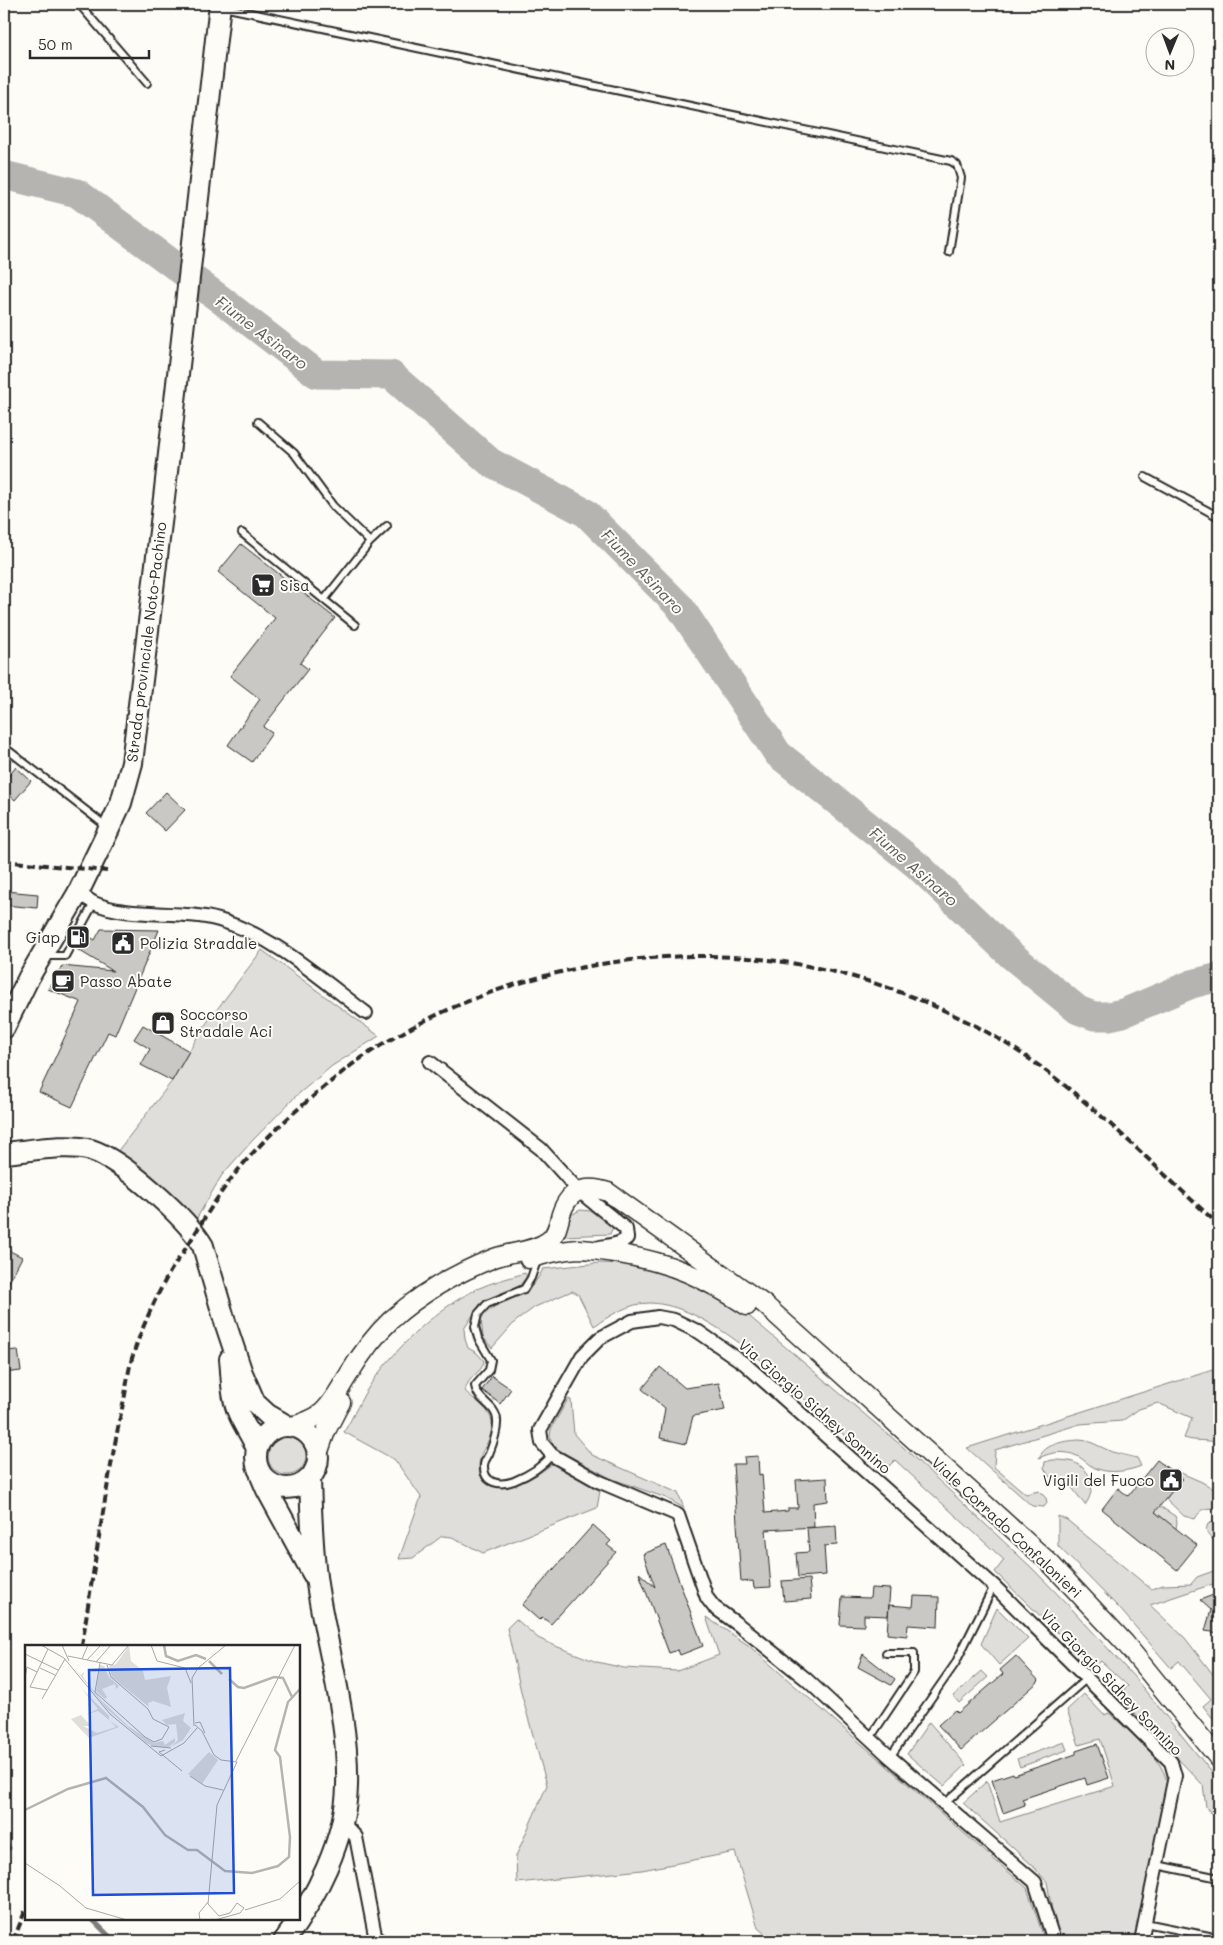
<svg xmlns="http://www.w3.org/2000/svg" width="1223" height="1945" viewBox="0 0 1223 1945" font-family="Mali,sans-serif">
<style>
.green{fill:#dfdeda;stroke:#858482}
.lines{fill:none;stroke-linecap:round;stroke-linejoin:round}
.stream{stroke:#7e7d7b;stroke-width:5}
.river{stroke:#b5b4b1;stroke-width:29}
.building{fill:#c9c8c4;stroke:#2b2b2b}
.lane-casing{stroke:#2b2b2b;stroke-width:10}
.street-casing{stroke:#2b2b2b;stroke-width:16}
.secondary-casing{stroke:#2b2b2b;stroke-width:21}
.primary-casing{stroke:#2b2b2b;stroke-width:24}
.lane{stroke:#fdfcf7;stroke-width:6}
.street{stroke:#fdfcf7;stroke-width:12}
.secondary{stroke:#fdfcf7;stroke-width:18}
.primary{stroke:#fdfcf7;stroke-width:20}
.rail{stroke:#2b2b2b;stroke-width:4;stroke-dasharray:8 4;stroke-linecap:butt}
.labels{text-anchor:middle;dominant-baseline:central;stroke-width:4;stroke-linejoin:round;paint-order:stroke}
.poi-label{font-size:15px;fill:#2b2b2b;stroke:#fdfcf7;text-anchor:start}
.street-label{font-size:15px;fill:#2b2b2b;stroke:#fdfcf7}
.water-label{font-size:16px;font-style:italic;fill:#5b5b5a;stroke:#fdfcf7}
.inset-river{fill:none;stroke:#b5b4b1;stroke-width:2.5}
.inset-road{fill:none;stroke:#a9a8a5;stroke-width:1}
.view{fill:#1d4ed8;fill-opacity:0.15;stroke:#1d4ed8;stroke-width:2.5}
.inset-edge{fill:none;stroke:#2b2b2b;stroke-width:2.5}
</style>
<rect width="100%" height="100%" fill="#fdfcf7"/>
<filter id="ink" filterUnits="userSpaceOnUse"><feTurbulence type="fractalNoise" baseFrequency=".02" numOctaves="2"/><feDisplacementMap in="SourceGraphic" scale="10" xChannelSelector="R" yChannelSelector="G"/><feConvolveMatrix kernelMatrix="1 2 1 2 8 2 1 2 1" color-interpolation-filters="sRGB"/></filter>
<g filter="url(#ink)">
<path class="green" d="M262,950l117,86 -47,30 -36,30 -43,44 -31,35 -28,48 -77,-71 55,-71 30,-52z
M580,1210l11,1 22,16 -3,7 -45,2 6,-21z
M599,1263l28,1 31,6 41,15 44,26 160,136 129,121 39,40 63,69 85,104v42l-13,-16 -3,-22 -85,-89 10,-10 -27,-25 -7,7 -99,-96 9,-12 -109,-100 -11,11c-24,-22 -49,-44 -73,-66 -40,-37 -105,-100 -161,-102 -21,0 -39,12 -56,23l-16,-32 -6,-3 -37,16 -20,15 -23,26 -9,-11 -2,-18c12,-17 30,-17 45,-28 8,-6 13,-14 17,-22z
M525,1273l2,4 -9,10 -38,17 -16,25 1,10 3,9 9,5 7,8c-2,13 -16,14 -19,30 9,9 22,16 26,27 5,16 -7,27 -11,40 -3,14 1,28 17,29 21,1 39,-11 55,-23l48,27 -3,17 -114,45 -31,-16 -10,-1 -29,22 -14,1 22,-62 -26,-37 -51,-28c10,-16 17,-35 28,-50 27,-37 64,-73 105,-93 15,-7 32,-11 48,-16z
M1219,1368v75c-12,-4 -23,-1 -35,-5l8,-20 -34,-15 -19,6 -17,12 -42,3 -85,26 -1,17 32,27 13,-3 7,7 1,5 -3,4 -12,-1 -65,-58z
M568,1399l3,1 3,34 18,21 86,38 6,15 -18,-10 -56,-20 -51,-28 -7,-7 -2,-7 1,-7z
M268 1456a19 19 0 1 1 38 0a19 19 0 1 1-38 0Z
M1079,1440l9,1 24,11 25,6 4,8c-12,5 -31,8 -43,3 -8,-2 -13,-9 -21,-13 -12,-6 -26,-4 -38,2 6,-15 26,-17 40,-18z
M1052,1460c7,0 14,0 21,2 19,7 24,27 12,43l-15,-20 -15,-5 -6,-4 -5,-8 1,-6z
M1181,1473l21,9 17,10v17c-12,-2 -18,-1 -24,10l-11,-3 -18,-17 15,-20 -5,-4z
M1153,1502l22,14 2,6 -1,7 -27,-22z
M1058,1516l9,4 84,69 12,-4 28,-1 6,-7 22,-8v13l-69,23 35,33 34,44v44l-16,-20 8,-7 -32,-38 -8,7 -51,-59 -62,-63z
M1213,1522l6,1v20c-8,-5 -16,-8 -11,-19z
M997,1608l31,31 -29,26 -18,-21z
M706,1617l42,28 279,243 18,53h-272l-15,-13 -23,-76 -93,18 -125,13 -1,-27 31,-71 -25,-89 -15,-68 9,-9 22,19 20,9 39,15 27,6 53,3 42,-16z
M982,1671l6,6 -29,26 -6,-7z
M1084,1694l20,21 5,-2c21,20 51,40 58,69l-32,159h-74l-6,-14 -8,-45 -15,-17 -69,-62 24,-22 13,41 115,-36 -15,-47 -21,6 -12,-35z
M929,1722l37,43 -22,21 -37,-32z
M1064,1742l3,8 -47,17 -3,-8z"/>
<g class="lines">
<path class="stream" d="M4,1843l5,5
M92,1919l22,22"/>
<path class="river" d="M4,175l73,18 143,106 97,75 74,1 99,87 96,51 94,94 98,147 140,112 93,89 67,55 16,6h15l14,-3 69,-29 27,-7"/>
</g>
<path class="building" d="M241,544l94,74 -35,45 8,6 -45,58 9,6 -20,29 -24,-17 32,-46 -30,-23 45,-58 -57,-46z
M16,767l15,14 -16,19 -11,-10v-8z
M166,792l19,18 -20,21 -19,-18z
M5,891l33,3 -1,14 -33,-3z
M101,929l58,1 -44,105 -7,-3 -36,75 -33,-15 42,-90 -33,-13 14,-23 51,5 -38,-23 8,-15 12,7z
M143,1025l46,26 -17,30 -31,-16 9,-16 -16,-10z
M4,1248l18,9 -18,35z
M18,1350l3,21 -17,2v-22z
M660,1367l25,21 34,-5 6,27 -32,6 -7,28 -26,-6 5,-30 -23,-19z
M492,1376l19,13 -11,15 -18,-14z
M758,1456l1,19 3,-1 3,39 23,-2v-3h10l-2,-28 31,-2 1,23 -15,2 1,24 -48,3 5,57 -17,1 -1,-7 -12,1 -8,-118h12l-1,-7z
M1157,1460l25,19 -27,33 42,33 -20,25 -75,-61 16,-21 10,8z
M593,1525l18,16 -4,4 9,7 -65,72 -9,-7 -3,3 -17,-15z
M836,1526l1,19 -13,1 2,29 -28,2 -2,-24 13,-1 -2,-24z
M666,1545l37,101 -23,9 -2,-5 -9,3 -30,-80 16,14 -12,-33z
M809,1579l2,20 -27,2 -2,-20z
M871,1588l19,1 -2,27 -24,-1v11l-24,-1 2,-28 28,1z
M1216,1594h3v39l-14,-2 6,-21 -11,-10z
M914,1596l25,1 -1,30 -30,-2 -1,11 -20,-2 2,-29 24,2z
M863,1654l32,25 -4,6 -33,-18z
M1016,1656l23,25 -78,69 -23,-25 17,-15 3,3 45,-39 -3,-4z
M1097,1744l12,34 -22,7 -2,-7 -63,21 3,6 -22,8 -11,-33 21,-7 1,2 62,-21v-3z"/>
<g class="lines">
<g class="lane-casing">
<path id="lane" d="M79,4l68,79
M223,7l728,154 6,4 4,13 -12,74
M258,422l36,31 39,53 37,36
M1145,477l74,40
M242,533l113,92
M324,600l46,-58 17,-16
M4,747l102,79
M45,956h20l29,-53
M538,1258l-7,20 -7,11 -37,15 -9,10 -3,13 3,11 13,22 -2,10 -14,16c2,15 21,19 22,34 1,11 -4,24 -8,34 -2,4 -5,7 -5,11 -1,19 16,21 30,16 15,-6 27,-13 38,-26
M870,1738l44,-66v-19h-28
M890,1757l65,-93 39,-78
M944,1804l142,-125
M1157,1865l62,13
M1145,1923l74,15"/>
</g>
<g class="street-casing">
<path id="street" d="M78,893c5,3 11,7 16,10 36,16 86,6 125,17 55,16 102,59 147,93
M430,1062l111,87 38,42 47,38 1,9c-7,7 -17,7 -27,9
M342,1822l14,15 19,98 5,6
M1054,1941l-19,-59 -145,-125 -84,-78 -66,-53 -26,-19 -7,-9 -29,-83 -80,-34 -46,-26 -10,-12 -2,-13 42,-74 18,-18 32,-17 26,-4 16,3 25,12 46,32 249,222 177,176 4,14 -34,165"/>
</g>
<g class="secondary-casing">
<path id="secondary" d="M529,1259c16,-5 32,-9 49,-10 13,0 29,3 42,5 52,9 83,23 127,52
M293,1426c9,-3 19,-6 27,-12 12,-9 21,-28 29,-40 12,-20 25,-38 42,-54 30,-27 65,-47 103,-62 18,-7 39,-6 54,-17 9,-6 10,-17 13,-27 8,-24 24,-30 47,-22l156,112 286,259 75,80 94,116
M318,1454l8,-23 15,-29"/>
</g>
<g class="primary-casing">
<path id="primary" d="M4,1028l25,-51 49,-84 31,-64 12,-26 11,-40 32,-265 56,-494
M4,1153c25,-2 63,-10 87,-3 31,10 96,68 112,96l23,79 16,48 13,30 13,12 19,11
M230,1359c2,18 1,38 9,55 5,12 13,22 18,35
M256 1457a31 31 0 1 1 62 0a31 31 0 1 1-62 0Z
M261,1476l6,14 46,84
M284,1941c31,-41 62,-102 63,-155 2,-68 -20,-136 -30,-202 -5,-35 -6,-71 -7,-106"/>
</g>
<use href="#lane" class="lane"/>
<use href="#street" class="street"/>
<use href="#secondary" class="secondary"/>
<use href="#primary" class="primary"/>
<path class="rail" d="M4,861l103,10
M82,1646c7,-49 15,-97 23,-146 6,-35 12,-70 20,-105 2,-13 4,-28 8,-40 8,-25 21,-54 33,-76 6,-12 15,-23 22,-34 16,-26 31,-52 51,-76 24,-29 53,-56 82,-79 13,-11 26,-22 39,-31 121,-83 279,-118 424,-97 62,9 124,30 180,58 98,48 175,133 255,205
M13,1941l13,-32"/>
</g>
</g>
<defs>
<g id="supermarket-square" transform="scale(1.25)"><rect x="-9" y="-9" width="18" height="18" rx="4" fill="#2b2b2b" stroke="#fdfcf7"/><path d="M-6-5.5h2.5l.6 2H6L4.5 2H-2.5L-4.4-4H-6ZM-1.5 3.2a1.3 1.3 0 1 0 .1 0ZM3 3.2a1.3 1.3 0 1 0 .1 0Z" fill="#fff"/></g>
<g id="fuel-square" transform="scale(1.25)"><rect x="-9" y="-9" width="18" height="18" rx="4" fill="#2b2b2b" stroke="#fdfcf7"/><path d="M-5.5-6h7V0h2V4h1.3V-2.5L3-4.5l.8-.8L6-3V5H2.5V1h-1V6h-7ZM-4.2-4.7v3.2H.2V-4.7Z" fill="#fff"/></g>
<g id="civic-square" transform="scale(1.25)"><rect x="-9" y="-9" width="18" height="18" rx="4" fill="#2b2b2b" stroke="#fdfcf7"/><path d="M-.6-6.5H3V-4.5H.6V-3L4-1V1h2V6H-6V1h2V-1L-.6-3ZM-1.2 2.5V6h2.4V2.5Z" fill="#fff"/></g>
<g id="cafe-square" transform="scale(1.25)"><rect x="-9" y="-9" width="18" height="18" rx="4" fill="#2b2b2b" stroke="#fdfcf7"/><path d="M-5.5-4.5H6V0H3Q3 3.5 0 3.5H-2.5Q-5.5 3.5-5.5 0ZM3-3.2v2h1.7v-2ZM-6 4.5H4V6H-6Z" fill="#fff"/></g>
<g id="shop-square" transform="scale(1.25)"><rect x="-9" y="-9" width="18" height="18" rx="4" fill="#2b2b2b" stroke="#fdfcf7"/><path d="M-5-2.5h2.3a2.7 3.5 0 0 1 5.4 0H5L5.5 6h-11ZM-1.5-2.5h3a1.5 2.3 0 0 0-3 0Z" fill="#fff"/></g>
</defs>
<g fill-rule="evenodd">
<use href="#supermarket-square" x="263" y="585"/>
<use href="#fuel-square" x="78" y="937"/>
<use href="#civic-square" x="123" y="943"/>
<use href="#cafe-square" x="63" y="981"/>
<use href="#shop-square" x="163" y="1023"/>
<use href="#civic-square" x="1171" y="1480"/>
</g>
<g class="labels">
<g class="poi-label">
<text x="280" y="585">Sisa</text>
<text x="60" y="937" text-anchor="end">Giap</text>
<text x="140" y="943">Polizia Stradale</text>
<text x="80" y="981">Passo Abate</text>
<text x="180" y="1014">Soccorso<tspan x="180" dy="17">Stradale Aci</tspan></text>
<text x="1154" y="1480" text-anchor="end">Vigili del Fuoco</text>
</g>
<g class="street-label">
<text transform="translate(146 642) rotate(-83)">Strada provinciale Noto-Pachino</text>
<text transform="translate(815 1406) rotate(41)">Via Giorgio Sidney Sonnino</text>
<text transform="translate(1007 1527) rotate(43)">Viale Corrado Confalonieri</text>
<text transform="translate(1112 1682) rotate(46)">Via Giorgio Sidney Sonnino</text>
</g>
<g class="water-label">
<text transform="translate(262 332) rotate(37)">Fiume Asinaro</text>
<text transform="translate(643 571) rotate(46)">Fiume Asinaro</text>
<text transform="translate(914 866) rotate(41)">Fiume Asinaro</text>
</g>
</g>
<g transform="translate(25 1645)">
<rect width="275" height="275" fill="#fdfcf7"/>
<path d="M104,1l2,15 12,10 2,9 26,-4 -4,12 4,19 -18,-6 -5,2 1,4 -37,-30 -3,-11 7,-2zM75,20l4,1 5,11 10,9 -3,3 -1,-5 -13,5 5,8 -2,2 -9,-8zM50,24l6,6 3,-3 -1,5 18,23 27,26 26,17 9,-2 2,4 10,-7v4l-6,5h-14l-9,-4 -39,-34zM56,43l28,28v4l-11,-9 -13,4 13,-6zM160,68l-2,8 8,7 -8,12 -12,7 7,-7 -2,-16 -9,1 -5,-5zM56,70l10,11h-8l14,7 19,-6 -6,-6 9,6 -30,11 -18,-19zM184,107l9,8 -16,24 -14,-10z" fill="#dfdeda"/>
<path class="inset-river" d="M139,0l2,11 12,5 18,-6 10,4M184,16l13,13M204,34l9,8 6,1 30,-11 9,1 9,19M0,165l43,-21 38,-11 37,29 22,28 23,15h9l28,21 27,2 26,-7 11,-9 1,-20 -10,-80 -5,-7 13,-48 12,-13"/>
<path class="inset-road" d="M16,0l23,13 46,56 51,42 23,-13 13,-15M37,0l7,16M126,0l6,16 28,7 6,15M0,9l33,16M43,11l44,9 16,-19M57,14l6,-14M62,15l14,-15M71,17l15,-17M75,18l-5,29 50,45 9,5 8,-3 7,-12 -16,-8 -5,-10 -37,-32 -4,-12M15,23l15,7M0,33l2,-11 10,5M22,45l-17,-3 18,-38M17,54l23,-40M170,78l5,-1 5,11M170,80l7,6 12,24 7,5 16,2 -20,43 -9,99 11,12 11,-3 7,-10 7,5 -4,5 -25,7M169,81l-2,-48 6,-10 28,-23M126,101l20,2M140,105l-6,2 23,19M211,116l59,-116M165,131l15,10 18,4M0,218l35,23 26,22 41,12M220,265l35,-11 20,-18M175,275l-1,-7 9,-11"/>
<path class="view" d="M205,23l4,225 -141,2 -4,-225z"/>
<rect width="275" height="275" class="inset-edge"/>
</g>
<rect width="1223" height="1945" fill="none" stroke="#fdfcf7" stroke-width="20"/>
<rect x="10" y="10" width="1203" height="1925" fill="none" stroke="#2b2b2b" stroke-width="2" filter="url(#ink)"/>
<g transform="translate(1170 52) rotate(181)"><circle r="24" fill="#fdfcf7" stroke="#a9a8a5"/>
<path d="M0-4L9 19L0 12L-9 19Z" fill="#2b2b2b"/>
<text y="-8" font-size="14" font-weight="bold" text-anchor="middle" fill="#2b2b2b">N</text>
</g>
<path d="M30 50v8h119v-8" fill="none" stroke="#2b2b2b" stroke-width="2.5"/>
<text x="38" y="50" font-size="15" fill="#2b2b2b" stroke="#fdfcf7" stroke-width="4" paint-order="stroke">50 m</text>
</svg>
